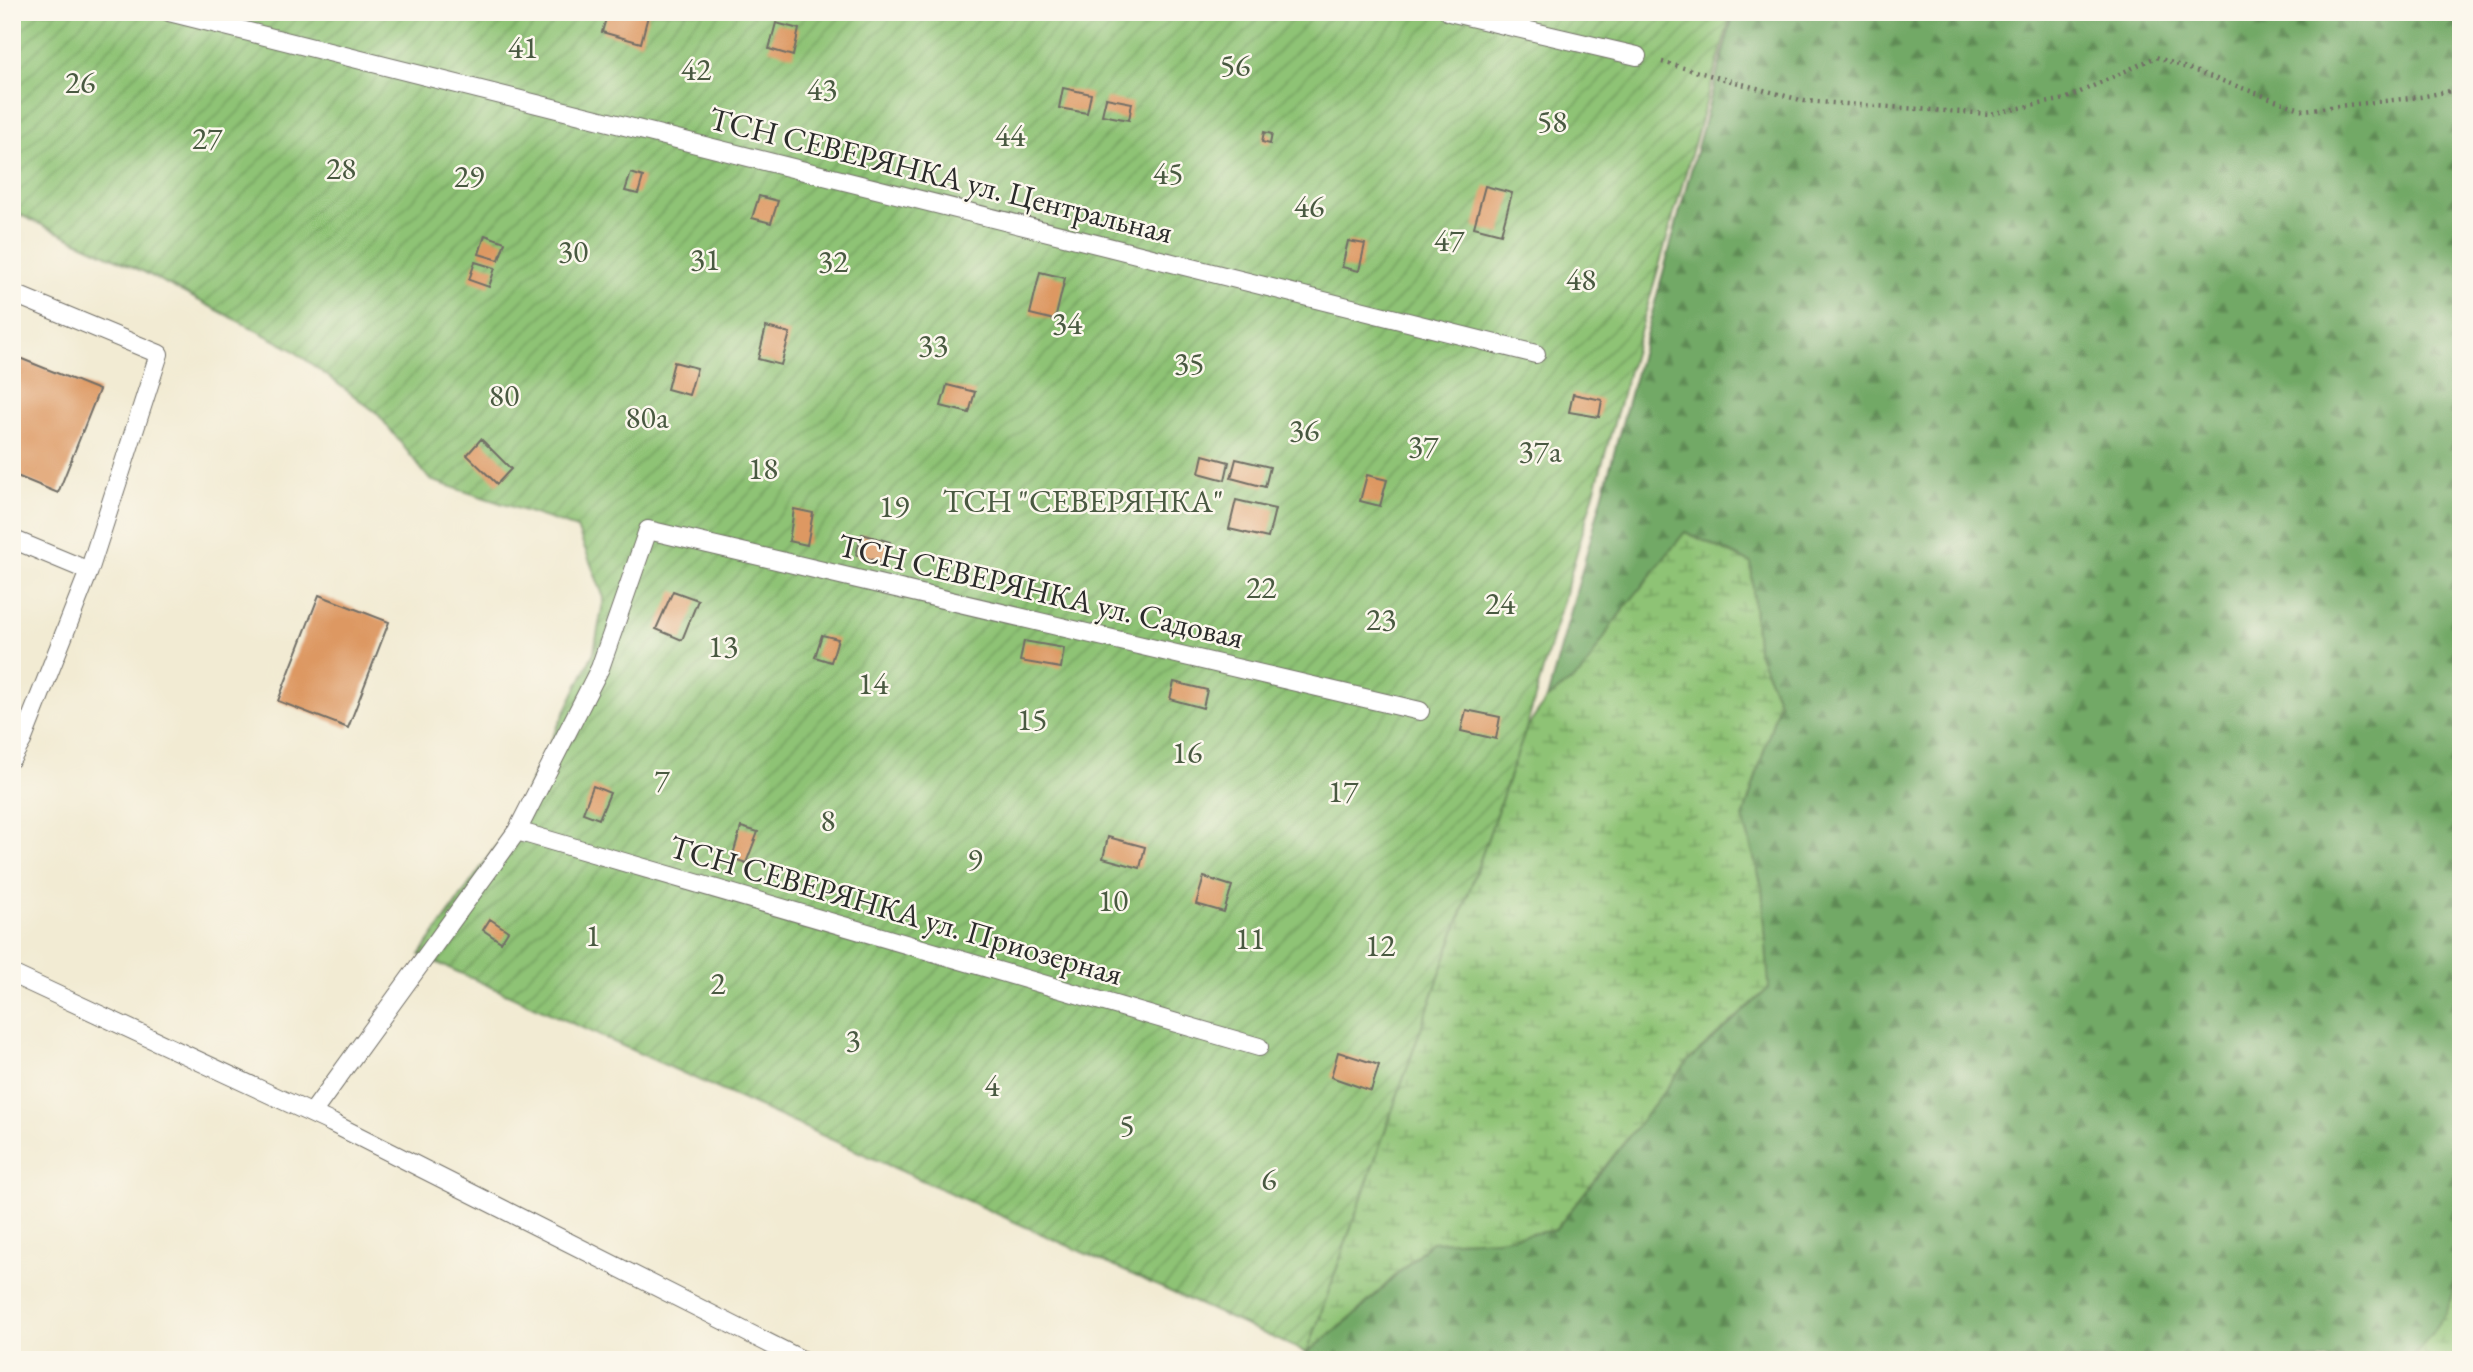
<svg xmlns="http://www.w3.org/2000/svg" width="2473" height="1372" viewBox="0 0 2473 1372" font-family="'EB Garamond',serif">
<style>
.forest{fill:url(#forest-firs);stroke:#4e6a48;stroke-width:2}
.wetland{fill:url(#wetland-marsh);stroke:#5c7750;stroke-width:2}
.garden{fill:url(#garden-furrows);stroke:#5c7750;stroke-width:2}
.building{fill:#dd9862}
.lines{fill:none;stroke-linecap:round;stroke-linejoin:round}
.lane-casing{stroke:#716e66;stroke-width:20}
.path{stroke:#716e66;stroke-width:4.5;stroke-dasharray:2 5;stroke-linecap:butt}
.lane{stroke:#fff;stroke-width:18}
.labels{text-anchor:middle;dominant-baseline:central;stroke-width:5;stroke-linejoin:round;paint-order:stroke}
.park-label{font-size:32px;fill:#495941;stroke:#fbf7ec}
.street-label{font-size:32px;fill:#2b2b2b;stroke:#fbf7ec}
</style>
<defs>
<pattern id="forest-firs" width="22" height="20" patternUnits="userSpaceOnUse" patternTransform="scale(1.75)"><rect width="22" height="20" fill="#72a966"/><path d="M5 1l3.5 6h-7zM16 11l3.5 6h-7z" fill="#5e8a54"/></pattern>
<pattern id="wetland-marsh" width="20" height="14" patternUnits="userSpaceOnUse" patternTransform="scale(1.75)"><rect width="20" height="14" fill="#8ec375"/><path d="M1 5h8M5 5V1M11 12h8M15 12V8" fill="none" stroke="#749f60"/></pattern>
<pattern id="garden-furrows" width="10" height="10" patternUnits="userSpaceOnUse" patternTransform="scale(1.75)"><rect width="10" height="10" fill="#8ec375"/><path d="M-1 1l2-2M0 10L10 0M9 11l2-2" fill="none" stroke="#749f60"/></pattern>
</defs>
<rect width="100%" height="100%" fill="#fbf7ec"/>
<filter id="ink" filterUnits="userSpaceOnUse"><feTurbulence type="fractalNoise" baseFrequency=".0143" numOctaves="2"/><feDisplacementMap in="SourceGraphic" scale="14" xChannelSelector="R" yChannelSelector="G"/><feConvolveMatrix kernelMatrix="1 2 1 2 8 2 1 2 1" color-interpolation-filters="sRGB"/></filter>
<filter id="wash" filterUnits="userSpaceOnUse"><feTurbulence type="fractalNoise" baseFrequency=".00686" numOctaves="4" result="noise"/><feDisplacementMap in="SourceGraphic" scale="28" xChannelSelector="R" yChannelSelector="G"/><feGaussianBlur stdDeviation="1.57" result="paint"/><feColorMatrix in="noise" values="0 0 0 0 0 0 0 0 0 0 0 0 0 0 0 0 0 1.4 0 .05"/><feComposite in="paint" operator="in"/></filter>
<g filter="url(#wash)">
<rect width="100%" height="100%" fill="#f2ebd3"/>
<path class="forest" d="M1734,12h727v1348h-1146l-8,-7 50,-40 74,-71 65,-3 59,-9 133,-169 81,-73 -7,-101 -19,-69 36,-116 -22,-52 -6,-87 -66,-31 -72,91 -30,49 -36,27z"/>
<path class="wetland" d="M1685,532l66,31 6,87 22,52 -36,116 19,69 7,101 -81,73 -133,169 -59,9 -65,3 -75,71 -49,40 219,-624 21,-30 36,-27 30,-49z
M2461,1259v101h-49l35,-48z"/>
<path class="garden" d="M12,12h1720l-206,717 -219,624 -887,-398 88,-126 86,-177 10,-54 -27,-70 -147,-48 -53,-67 -87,-65 -146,-76 -132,-61z"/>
<g id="blocks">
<path class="building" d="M608,12h41l-8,31 -39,-11z
M1618,12h16l1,5 -16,2z
M776,23l23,6 -6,27 -24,-7z
M1063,88l28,6 -4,19 -28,-5z
M1106,98l26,5 -3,17 -27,-5z
M1264,132l8,2 -2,10 -8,-2z
M631,173l12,4 -5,17 -13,-3z
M1485,186l27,7 -11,41 -27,-7z
M759,196l19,5 -7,22 -19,-5z
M485,235l20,7 -6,18 -20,-6z
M1348,241l17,3 -6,27 -17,-4z
M475,262l20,6 -6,19 -20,-7z
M1040,272l25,6 -10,42 -25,-6z
M766,327l24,6 -9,32 -23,-6z
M12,355l87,35 -41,103 -46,-19z
M674,362l23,6 -8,27 -22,-6z
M947,385l28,7 -6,21 -28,-7z
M1573,394l29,6 -3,17 -30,-5z
M481,439l30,30 -14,15 -30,-29z
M1203,455l26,7 -4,18 -26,-7z
M1236,459l34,8 -5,20 -34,-9z
M1367,475l20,5 -7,26 -20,-5z
M1236,500l39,9 -7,29 -39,-9z
M794,509l19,4 -6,32 -18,-4z
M862,534l28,8 -5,21 -29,-8z
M673,591l25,9 -16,40 -26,-11z
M319,595l70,27 -41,106 -70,-27z
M822,635l16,4 -7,23 -16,-5z
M1024,641l40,7 -3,20 -41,-7z
M1174,682l33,8 -4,18 -33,-9z
M1466,710l34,7 -4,22 -35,-8z
M593,786l17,7 -11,26 -16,-6z
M741,827l17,5 -12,31 -14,-5z
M1108,837l37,10 -5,21 -37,-10z
M1204,877l28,9 -8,26 -28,-8z
M490,919l18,12 -7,11 -18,-12z
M1338,1052l41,13 -8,26 -40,-14z"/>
</g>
</g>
<g filter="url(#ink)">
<use href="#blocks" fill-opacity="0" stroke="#716e66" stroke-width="2"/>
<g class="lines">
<g class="lane-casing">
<path id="lane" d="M169,12l1367,342
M1449,12l188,44
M12,293l147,61 -70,217
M12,539l77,32 -67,170 -10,17
M517,831l742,216
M12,974l320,149 470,237
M312,1113l205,-282 83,-163 48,-138 772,181"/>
</g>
<path class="path" d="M1662,62l142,39 186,13 75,-15 91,-42 147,53 117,-13 41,-8"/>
<use href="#lane" class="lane"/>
</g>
</g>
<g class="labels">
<g class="park-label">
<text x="523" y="47">41</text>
<text x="1235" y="65">56</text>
<text x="696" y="69">42</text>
<text x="80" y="82">26</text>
<text x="822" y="89">43</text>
<text x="1552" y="121">58</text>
<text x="1010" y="135">44</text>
<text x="207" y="138">27</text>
<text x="341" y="168">28</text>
<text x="1168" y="173">45</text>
<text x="469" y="176">29</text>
<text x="1309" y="206">46</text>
<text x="1449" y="240">47</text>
<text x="573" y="251">30</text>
<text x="705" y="259">31</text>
<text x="833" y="261">32</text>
<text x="1581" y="279">48</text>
<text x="1067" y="323">34</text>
<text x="933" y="345">33</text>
<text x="1189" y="363">35</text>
<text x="504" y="395">80</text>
<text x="647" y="417">80а</text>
<text x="1304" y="430">36</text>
<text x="1423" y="446">37</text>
<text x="1540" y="451">37а</text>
<text x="763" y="468">18</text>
<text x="1083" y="501">ТСН "СЕВЕРЯНКА"</text>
<text x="894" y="506">19</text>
<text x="1261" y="587">22</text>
<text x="1500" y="603">24</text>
<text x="1381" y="619">23</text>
<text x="723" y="646">13</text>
<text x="873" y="683">14</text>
<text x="1032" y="719">15</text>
<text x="1187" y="752">16</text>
<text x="662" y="780">7</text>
<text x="1343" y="791">17</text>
<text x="828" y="820">8</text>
<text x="975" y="859">9</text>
<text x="1113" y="900">10</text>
<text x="593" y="935">1</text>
<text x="1250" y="938">11</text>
<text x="1380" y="945">12</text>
<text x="718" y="983">2</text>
<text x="853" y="1040">3</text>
<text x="992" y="1085">4</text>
<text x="1127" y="1125">5</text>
<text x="1269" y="1179">6</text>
</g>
<g class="street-label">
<text transform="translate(941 175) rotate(14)">ТСН СЕВЕРЯНКА ул. Центральная</text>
<text transform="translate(1041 591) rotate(13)">ТСН СЕВЕРЯНКА ул. Садовая</text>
<text transform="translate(896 910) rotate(16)">ТСН СЕВЕРЯНКА ул. Приозерная</text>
</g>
</g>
<rect width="2473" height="1372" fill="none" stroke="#fbf7ec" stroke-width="42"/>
</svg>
